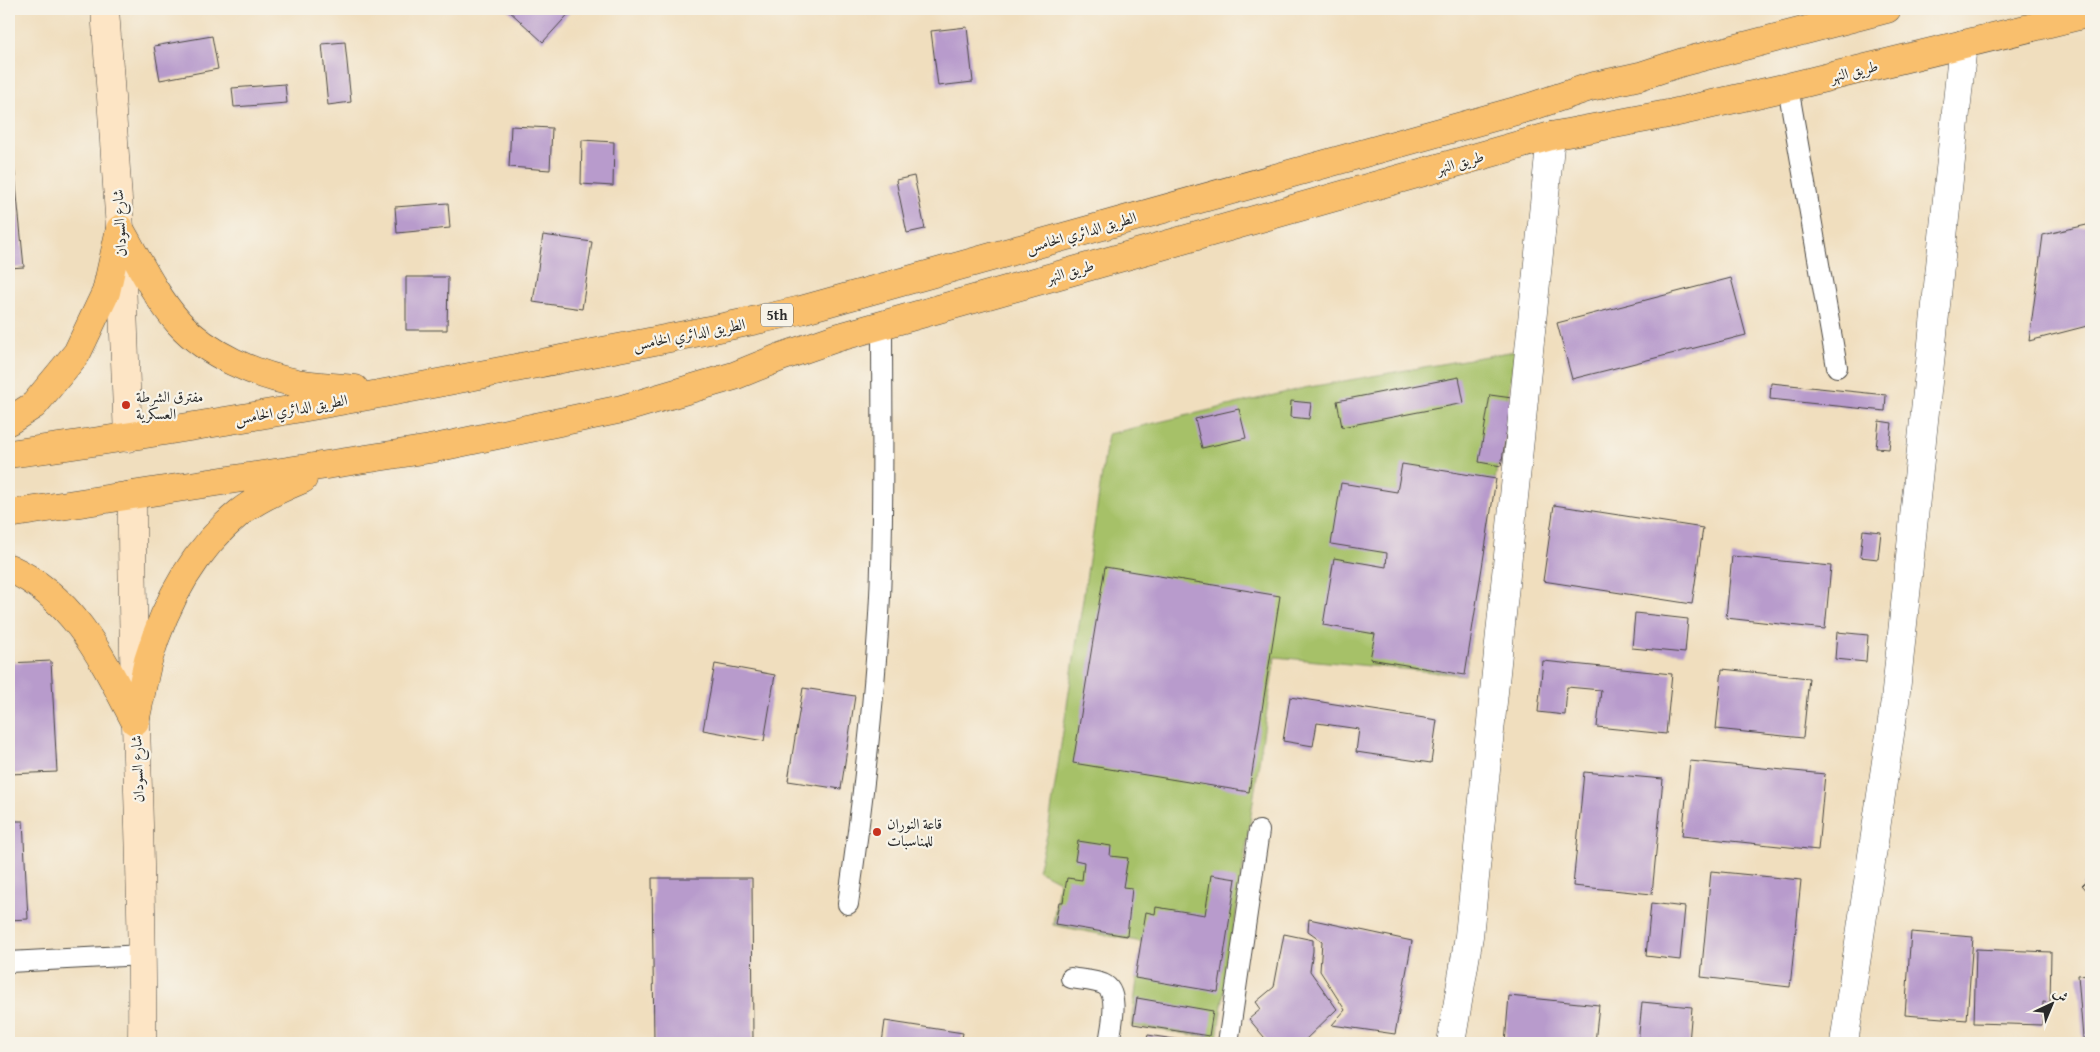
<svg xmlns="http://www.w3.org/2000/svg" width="2100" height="1052" viewBox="0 0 2100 1052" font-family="'Gentium Book Plus',Amiri,serif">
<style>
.green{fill:#a6c167;stroke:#687649}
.building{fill:#b89bcc}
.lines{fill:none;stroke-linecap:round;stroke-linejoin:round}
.service-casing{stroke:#494641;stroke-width:22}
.minor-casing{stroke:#494641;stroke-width:29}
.secondary-casing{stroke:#494641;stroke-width:29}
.primary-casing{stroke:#494641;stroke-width:29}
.service{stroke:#fff;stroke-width:20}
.minor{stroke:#fff;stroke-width:28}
.secondary{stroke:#fde5c5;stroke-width:28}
.primary{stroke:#f9bf6d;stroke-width:28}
.poi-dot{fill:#c8321e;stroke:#f7f3e8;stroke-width:2}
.labels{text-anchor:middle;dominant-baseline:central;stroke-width:4.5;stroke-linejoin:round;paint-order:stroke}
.shield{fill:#f7f3e8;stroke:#686764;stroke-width:1}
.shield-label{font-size:14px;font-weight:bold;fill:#2b2b2b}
.street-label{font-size:15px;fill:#2b2b2b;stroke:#f7f3e8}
.poi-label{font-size:15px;fill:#2b2b2b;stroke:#f7f3e8;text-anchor:start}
</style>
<rect width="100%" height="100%" fill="#f7f3e8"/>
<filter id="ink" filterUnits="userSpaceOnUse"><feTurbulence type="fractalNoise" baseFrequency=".02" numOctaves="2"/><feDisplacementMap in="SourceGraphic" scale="10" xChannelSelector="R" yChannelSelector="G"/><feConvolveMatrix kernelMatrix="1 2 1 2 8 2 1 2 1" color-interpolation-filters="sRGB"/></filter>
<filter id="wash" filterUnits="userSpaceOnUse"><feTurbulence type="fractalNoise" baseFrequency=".0096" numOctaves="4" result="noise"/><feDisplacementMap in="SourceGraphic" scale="20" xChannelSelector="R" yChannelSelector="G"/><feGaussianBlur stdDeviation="1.12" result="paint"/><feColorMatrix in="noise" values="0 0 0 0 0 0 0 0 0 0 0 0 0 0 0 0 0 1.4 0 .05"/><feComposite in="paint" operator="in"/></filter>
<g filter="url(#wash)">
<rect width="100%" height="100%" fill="#f0debe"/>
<path class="green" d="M1515,351l-50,324 -190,-18 -58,381 -86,-12 11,-84 -89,-17 6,-44 -21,-11 10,-39 60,-397 196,-46z"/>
<g id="blocks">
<path class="building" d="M507,9h66l-30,33z
M967,27l6,55 -35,4 -7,-55z
M212,36l6,33 -58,11 -6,-34z
M345,42l6,60 -23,3 -6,-61z
M285,84l2,19 -53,4 -2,-19z
M9,124h1l14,143 -15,1v-129h2l-2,-1z
M511,126l41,2 -2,42 -41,-3z
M582,140l32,2 -1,44 -32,-2z
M914,176l11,53 -18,4 -11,-53z
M448,203l2,25 -53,5 -2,-26z
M2091,224v101l-62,16 14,-106z
M543,235l49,7 -10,67 -49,-7z
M406,277h42l-1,53h-41z
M1731,278l15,57 -174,44 -15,-56z
M1459,377l5,26 -122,24 -5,-26z
M1771,383l115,12 -1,16 -115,-12z
M1490,395l22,3 -11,68 -22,-4z
M1291,401l20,2 -2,16 -19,-2z
M1239,409l7,29 -44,10 -7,-29z
M1879,421l13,2 -3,26 -13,-1z
M1402,464l94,15 -31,196 -95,-16 5,-25 -52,-9 11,-67 52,9 1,-14 -56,-9 10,-61 56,9z
M1554,505l149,23 -11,76 -149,-23z
M1863,530l18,2 -3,27 -18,-2z
M1732,556l99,10 -6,63 -99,-11z
M1105,567l175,29 -31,196 -176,-29z
M1635,613l53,6 -3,34 -53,-5z
M1837,632l31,3 -2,27 -31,-3z
M51,661l6,111 -48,2v-111z
M1543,661l129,13 -6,60 -69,-7 4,-37 -34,-3 -2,28 -27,-3z
M715,664l60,11 -11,66 -61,-11z
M1722,669l87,9 -6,60 -87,-9z
M803,688l52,8 -14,93 -53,-8z
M1290,697l147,23 -6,43 -75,-11 3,-23 -42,-6 -4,23 -30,-5z
M1690,761l135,13 -7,76 -136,-14z
M1584,772l79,7 -11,115 -79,-8z
M9,821h14l5,98 -19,1z
M1078,841l33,5 -1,10 18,2 -5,29 9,1 -5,48 -72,-12 4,-22h4l4,-24 15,2 2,-18 -9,-2z
M1711,871l90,9 -11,107 -89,-10z
M1211,875l25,4 -18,113 -83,-14 11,-66 9,2 1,-7 49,8z
M2091,876v19l-9,-10z
M652,878h100l1,165h-99z
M1651,903l34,4 -5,53 -34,-4z
M1309,919l103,22 -17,93 -63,-9 13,-15 -25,-39 2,-30 -14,-10z
M1911,932l62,5 -6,83 -62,-5z
M1284,934l29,6v11l-3,20 27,38 -35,34h-33l-20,-24 12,-10 -5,-7 18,-15z
M1976,949l75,3 -1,51 -7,-1 -1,23 -68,-2z
M2091,974v64h-8l-5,-63z
M1509,996l90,9 -4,38h-90z
M1137,998l76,13 -4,25 -76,-12z
M1642,1002l50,5 -3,36h-51z
M885,1021l78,12 -2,10h-79z
M1148,1035l39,6v2l-41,-1z"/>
</g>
</g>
<g filter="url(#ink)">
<use href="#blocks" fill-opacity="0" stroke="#494641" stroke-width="1"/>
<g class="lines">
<g class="service-casing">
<path id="service" d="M1788,87l49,280
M848,904c15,-103 27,-205 32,-308 4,-91 2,-181 2,-272
M9,962l134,-7
M1071,978c10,2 22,2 32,6 18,8 8,44 6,59
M1228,1043l31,-212"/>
</g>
<g class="minor-casing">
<path id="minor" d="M1451,1043l18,-107 82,-800
M1844,1043l51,-342 68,-657"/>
</g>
<g class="secondary-casing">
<path id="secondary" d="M105,9l15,220 8,209
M132,495c-1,183 12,366 10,548"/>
</g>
<g class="primary-casing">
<path id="primary" d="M120,229c18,31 35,67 59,94 29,32 77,52 118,60 19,3 39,4 58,6
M9,421l25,-16 43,-52 29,-61 14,-63
M9,454c175,-24 349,-55 522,-89 90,-18 181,-34 270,-55l729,-203 60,-20 50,-11 43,-14 204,-53
M9,514l421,-65 192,-40 112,-33 47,-19 55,-19 715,-202 122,-23 115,-26 303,-74
M9,568c66,30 94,92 126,153
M135,721c5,-20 8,-40 13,-60 17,-58 44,-109 91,-148 19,-15 42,-25 64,-34"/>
</g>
<use href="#service" class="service"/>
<use href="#minor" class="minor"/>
<use href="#secondary" class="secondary"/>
<use href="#primary" class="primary"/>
</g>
</g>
<g class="poi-dot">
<circle cx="126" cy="405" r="5"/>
<circle cx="877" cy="832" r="5"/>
</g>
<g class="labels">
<rect class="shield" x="761" y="303.5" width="32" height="23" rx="4"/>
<g class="shield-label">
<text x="777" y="315">5th</text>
</g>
<g class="street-label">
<text transform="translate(1854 71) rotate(-14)">طريق النهر</text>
<text transform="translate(1460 162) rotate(-16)">طريق النهر</text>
<text transform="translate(119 223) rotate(-93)">شارع السودان</text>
<text transform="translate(1081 232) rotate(-16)">الطريق الدائري الخامس</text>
<text transform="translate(1070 271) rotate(-16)">طريق النهر</text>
<text transform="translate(689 334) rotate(-11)">الطريق الدائري الخامس</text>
<text transform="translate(291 409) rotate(-10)">الطريق الدائري الخامس</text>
<text transform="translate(137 769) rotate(-92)">شارع السودان</text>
</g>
<g class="poi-label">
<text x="136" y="396">مفترق الشرطة<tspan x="136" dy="17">العسكرية</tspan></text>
<text x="887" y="823">قاعة النوران<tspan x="887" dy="17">للمناسبات</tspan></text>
</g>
</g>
<rect width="2100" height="1052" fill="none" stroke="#f7f3e8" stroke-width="30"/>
<g transform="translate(2052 1004) rotate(44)" stroke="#f7f3e8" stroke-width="4" paint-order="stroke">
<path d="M0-4L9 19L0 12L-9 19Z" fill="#2b2b2b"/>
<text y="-8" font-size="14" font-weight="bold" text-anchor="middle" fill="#2b2b2b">ش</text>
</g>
</svg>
